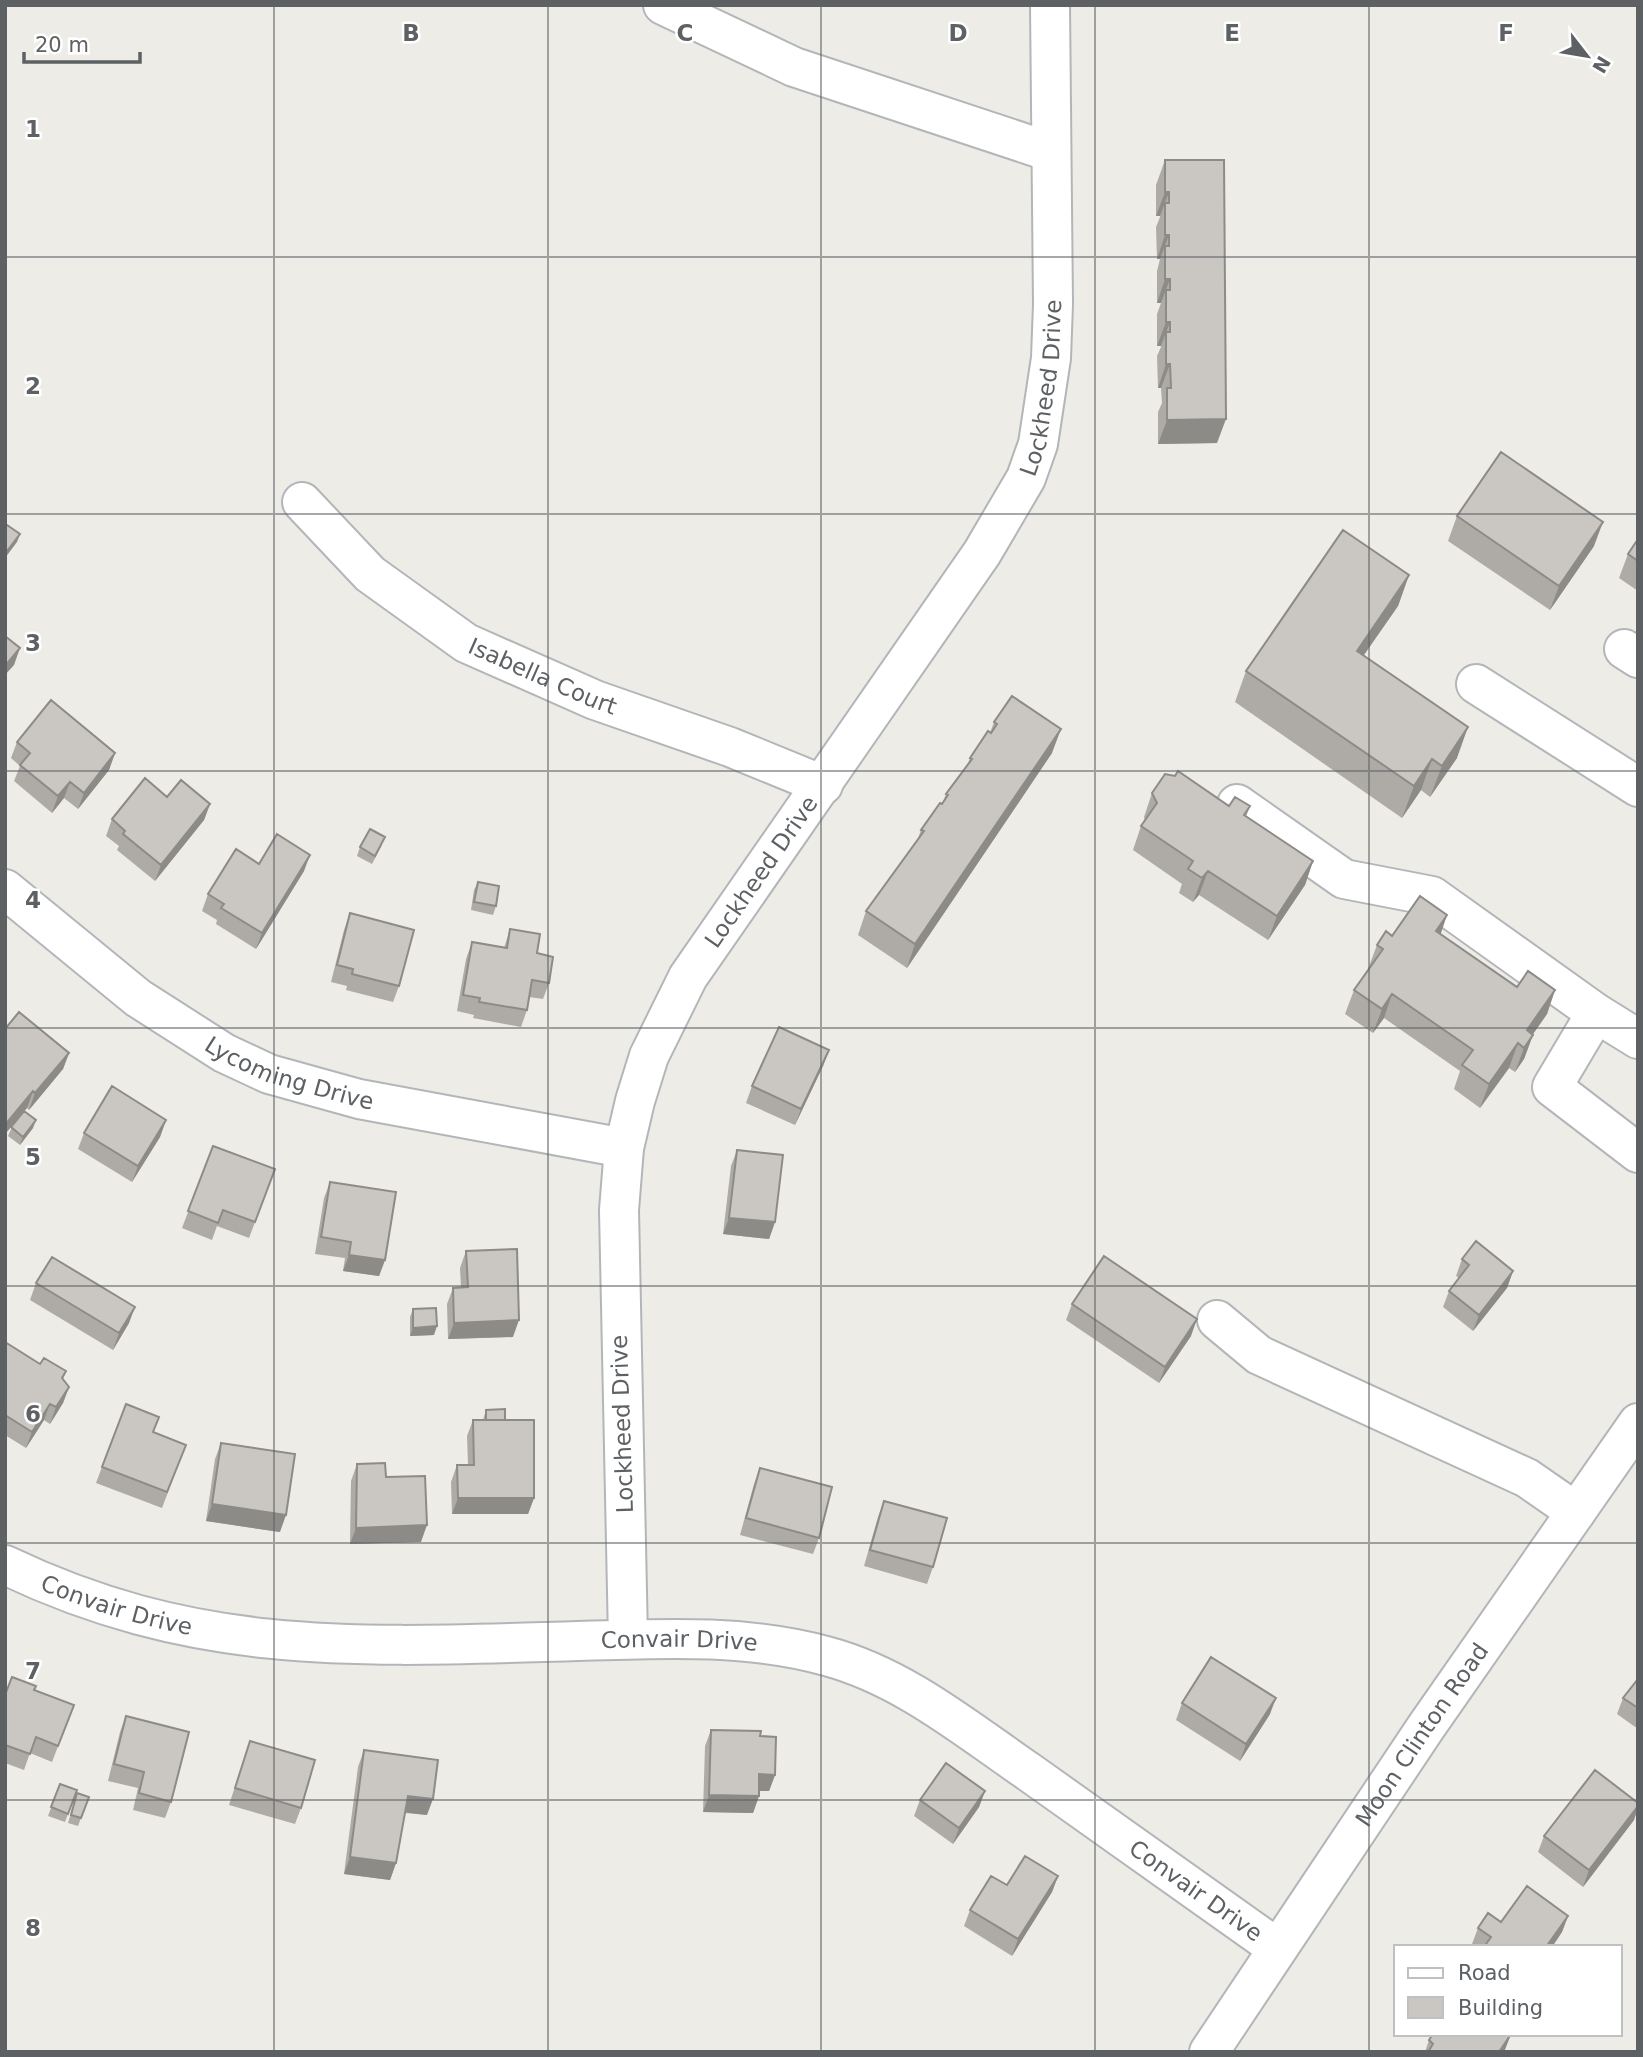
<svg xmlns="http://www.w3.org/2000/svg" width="1643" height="2057" viewBox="0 0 1643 2057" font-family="'DejaVu Sans',sans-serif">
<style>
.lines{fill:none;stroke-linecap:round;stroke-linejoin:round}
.minor-casing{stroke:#b3b6b9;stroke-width:42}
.minor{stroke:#fff;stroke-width:38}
.wall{fill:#aeaba7}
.shaded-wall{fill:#8d8b88}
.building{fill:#cac7c2;stroke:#8d8b88;stroke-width:2}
.grid{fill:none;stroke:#5d6164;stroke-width:2;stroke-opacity:0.55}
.labels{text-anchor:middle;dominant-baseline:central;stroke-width:5;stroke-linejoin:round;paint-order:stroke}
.street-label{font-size:23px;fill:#5d6164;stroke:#fff}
.grid-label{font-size:23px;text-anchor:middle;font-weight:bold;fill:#5d6164;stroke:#fff;stroke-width:5;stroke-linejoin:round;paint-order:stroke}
</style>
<rect width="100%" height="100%" fill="#eeece6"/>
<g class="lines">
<g class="minor-casing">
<g id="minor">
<path d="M663,5l131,62 257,85"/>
<path id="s1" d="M302,502l68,72 96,69 129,57 135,47 93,38"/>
<path d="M1624,649l14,9"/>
<path d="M1476,684l162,103"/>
<path d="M1237,804l107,75 88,17 164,117 42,26"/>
<path id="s2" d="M5,889l133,109 86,55 45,21 90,25 265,49"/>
<path d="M1596,1013l-44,74 86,66"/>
<path d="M1217,1320l42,35 268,123 49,34"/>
<path id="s3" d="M5,1565c184,88 341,83 540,77 94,-2 190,-11 281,14 76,20 139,72 203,116 82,59 165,117 248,176"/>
<path id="s4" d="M628,1639l-9,-429 5,-62 11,-47 14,-45 39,-79 294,-424 44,-75 12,-34 13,-86 2,-54 -3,-299"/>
<path id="s5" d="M1209,2052l217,-325 212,-304"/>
</g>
</g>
<use href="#minor" class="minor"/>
</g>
<path class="wall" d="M1165,160l52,283 -59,1v-32l4,-9 -1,-15h-3l-1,-32 4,-9v-1h-4v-32l4,-11h-4v-32l3,-12h-3l-1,-32 4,-10v-1h-4v-31z
M1457,516l137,30 -44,64 -102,-69z
M1638,539v52l-19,-13 9,-24z
M1409,575l-11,31 -34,49 93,103 -27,39 -9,-7 -19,28 -167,-116 11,-31z
M994,722l58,31 -145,215 -49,-33 8,-24 51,-70 4,-11 21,-26 4,-10 21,-28 3,-8 20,-25z
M17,742l98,11 -6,17 -31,39 -14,-11 -12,15 -38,-32 6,-15 -9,-8z
M1152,793l77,13h21l-4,11 67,44 -8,24 -37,55 -69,-45 -6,7 -14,-9 3,-9 -49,-34 8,-24 4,-5 -1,-4z
M167,797l43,7 -6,16 -49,61 -38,-31 2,-4 -13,-10 6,-17z
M382,845l-10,19 -15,-8 3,-9z
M259,864l45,7 -48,78 -40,-25 1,-4 -15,-9 6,-17z
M478,882l18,24 -3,9 -22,-5 3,-20z
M350,913l49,73 -6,16 -47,-12 1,-4 -16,-4 13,-52z
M1447,915l-7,19 77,53 38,3 -8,24 -14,20 -9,25 -9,13 -6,-4 -29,40 -26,-19 6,-18 -76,-53 -11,15 -28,-19 9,-24 15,-20 -1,-1 9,-24 15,-9z
M510,929l27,24 12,30 -6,16 -14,-2 -2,13 -6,17 -48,-9 1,-3 -17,-4 9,-52 6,-17 32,6z
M5,1029l64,24 -6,16 -34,41 -2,-2 -3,3 9,17 -13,17 -12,-9 5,-11 -8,9z
M829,1050l-6,16 -28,59 -49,-22 6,-17z
M166,1120l-6,17 -28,45 -54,-33 6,-16z
M213,1146l62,23 -26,69 -32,-12 -5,14 -30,-12z
M737,1150l38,72 -6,17 -46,-5 8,-68z
M330,1182l55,78 -6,16 -36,-5 2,-13 -30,-4 9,-56z
M466,1251l47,86 -65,2 -1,-35 6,-16 8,-1 -1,-19z
M1462,1259l51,12 -6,17 -34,43 -30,-24 6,-16 10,-13 -3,-2z
M36,1283l93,40 -16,27 -83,-50z
M1072,1304l119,32 -32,47 -93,-63z
M413,1309l21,26 -24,1v-19z
M5,1342l35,22 26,7 -3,8 6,8 -6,16 -13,21 -6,-4 -18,28 -21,-13z
M486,1410l19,10 29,78 -6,16h-76l-1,-32 6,-17h11l-1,-29 6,-16h10z
M221,1443l59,89 -74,-11 9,-62z
M180,1461l-18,47 -66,-25 6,-16z
M357,1464l29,13 35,65 -71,2 1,-63z
M760,1468l59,70 -6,16 -73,-19 14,-51z
M884,1501l49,66 -6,17 -63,-18 14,-49z
M1638,1679v50l-21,-15 6,-16z
M34,1690l40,15 -22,57 -22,-9 -6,17 -19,-7v-68z
M1182,1703l88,11 -30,47 -64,-41z
M126,1716l45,86 -6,16 -32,-8 5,-22 -30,-7 12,-49z
M711,1730l49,6 15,39 -6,16h-10v5l-6,17 -50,-1 2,-66z
M250,1741l51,67 -6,16 -66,-19z
M364,1750l63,65 -22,-2 -9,50 -6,17 -46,-6 14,-107z
M60,1784l17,6 -12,32 -17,-6z
M985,1791l-6,16 -26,37 -39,-28 6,-16z
M77,1793l12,4 -11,29 -10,-3z
M1638,1803v6l-4,11 -51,67 -45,-35 6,-16z
M1058,1876l-6,16 -40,64 -48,-30 6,-16 37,-25z
M1568,1916l-6,16 -10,15h-76l-4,-3 6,-16 23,-6z
M1511,2034l-7,18h-79l4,-12z"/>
<path class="shaded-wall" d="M1165,192h4l-9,24h-4z
M1165,235h4l-9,24h-3z
M1165,279h5l-9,24h-4z
M1166,322h4l-9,24h-4z
M1166,364h4l-9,24h-3z
M1226,419l-9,24 -59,1 9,-24z
M1603,522l-9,24 -44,64 9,-24z
M20,534l-3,8 -12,16 2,-7z
M1409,575l-11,31 -53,76 12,-31z
M20,648l-6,17 -9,10v-9z
M1468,727l-11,31 -27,39 12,-31z
M1061,729l-9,24 -145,215 8,-24z
M115,753l-6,17 -31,39 6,-16z
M1432,759l-11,31 -19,28 12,-32z
M70,782l-6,16 -12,15 6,-17z
M210,804l-6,16 -49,61 6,-16z
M310,855l-6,16 -48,78 6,-16z
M1313,861l-8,24 -37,55 9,-24z
M1208,871l-9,24 -6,7 9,-24z
M1447,915l-8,24 -3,-8z
M1555,990l-8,24 -23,33 3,-17z
M1392,994l-8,24 -11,15 9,-24z
M1533,1035l-9,24 -9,13 9,-24z
M1518,1043l-9,25 -29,40 9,-24z
M829,1050l-6,16 -28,59 6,-16z
M69,1053l-6,16 -34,41 6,-17z
M33,1091l-6,17 -22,26v-9z
M36,1120l-3,8 -13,17 3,-8z
M166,1120l-6,17 -28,45 6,-16z
M729,1218l46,4 -6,17 -46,-5z
M349,1255l36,5 -6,16 -36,-5z
M1513,1271l-6,17 -34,43 6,-16z
M135,1307l-6,16 -16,27 6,-17z
M1197,1319l-6,17 -32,47 6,-16z
M519,1320l-6,17 -65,2 6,-16z
M437,1326l-3,9 -24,1 3,-8z
M69,1387l-6,16 -13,21 6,-17z
M50,1404l-6,16 -18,28 6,-16z
M458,1498h76l-6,16h-76z
M212,1504l74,11 -6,17 -74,-11z
M427,1525l-6,17 -71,2 6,-16z
M1276,1698l-6,16 -30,47 6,-17z
M759,1774l16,1 -6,16h-16z
M985,1791l-6,16 -26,37 6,-16z
M709,1795l50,1 -6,17 -50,-1z
M408,1796l25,3 -6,16 -25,-3z
M1638,1806l-4,14 -51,67 6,-17z
M350,1857l46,6 -6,17 -46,-6z
M1058,1876l-6,16 -40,64 6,-17z
M1568,1916l-6,16 -10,15h-6z
M1511,2034l-7,18h-5z"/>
<path class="building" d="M1165,160h59l2,259 -59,1v-32h4l-1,-24h-4v-32h4v-10h-4v-32h4v-11h-5v-33h4v-11h-4v-32h4v-11h-4z
M1501,452l102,70 -44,64 -102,-70z
M7,525l13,9 -13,17 -2,-1v-23z
M1343,530l66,45 -52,76 111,76 -26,39 -10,-7 -18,27 -168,-115z
M1638,539v22l-10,-7z
M5,636l15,12 -15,18z
M1012,696l49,33 -146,215 -49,-33 58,-80 -3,-1 19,-27 2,1 6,-9 -2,-1 26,-35 -2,-1 18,-27 3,2 6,-9 -3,-2z
M51,700l64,53 -31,40 -14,-11 -12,14 -38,-31 10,-12 -13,-11z
M1178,771l51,35 6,-9 15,9 -6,9 69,46 -36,55 -69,-45 -6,7 -14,-9 5,-8 -52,-35 16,-23 -5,-10 13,-19 10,2z
M145,778l22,19 14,-17 29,24 -49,61 -38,-31 2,-3 -13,-12z
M370,829l15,8 -10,19 -15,-9z
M277,834l33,21 -48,78 -41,-25 3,-4 -16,-10 28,-45 23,15z
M478,882l21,4 -3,20 -22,-4z
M1420,896l27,19 -11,16 81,56 11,-16 27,19 -28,40 6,5 -9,13 -6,-5 -29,41 -27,-19 11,-15 -81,-56 -10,15 -28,-19 29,-41 -6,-4 9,-14 6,5z
M350,913l64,17 -15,56 -47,-12 1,-5 -16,-4z
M510,929l30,5 -3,19 16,4 -4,26 -17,-3 -5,30 -48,-8 1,-4 -17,-3 9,-53 35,6z
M19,1012l50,41 -34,40 -2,-2 -28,34v-96z
M779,1027l50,23 -28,59 -49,-23z
M112,1086l54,34 -28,46 -54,-33z
M24,1111l12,9 -13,17 -12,-10z
M213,1146l62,23 -20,53 -32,-12 -5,13 -30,-12z
M737,1150l46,5 -8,67 -46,-4z
M330,1182l66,10 -11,68 -36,-5 2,-13 -30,-5z
M1476,1241l37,30 -34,44 -30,-24 20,-26 -7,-6z
M517,1249l2,71 -65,3 -1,-35 15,-1 -2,-36z
M1104,1256l93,63 -32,48 -93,-63z
M52,1257l83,50 -16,26 -83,-50z
M436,1308l1,18 -24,2v-19z
M5,1342l35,22 4,-6 22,13 -4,7 7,9 -13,20 -6,-3 -18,28 -27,-17z
M126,1404l33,13 -6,15 33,13 -19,47 -65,-25z
M505,1409v11h-19v-10z
M473,1420h61v78h-76l-1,-33h17z
M221,1443l74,11 -9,61 -74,-11z
M385,1463l1,14 39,-1 2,49 -71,3 1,-64z
M760,1468l72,19 -13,51 -73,-20z
M884,1501l63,17 -14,49 -63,-17z
M1211,1657l65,41 -30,46 -64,-41z
M12,1677l24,9 -2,4 40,15 -16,41 -22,-9 -6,17 -25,-9v-50z
M1638,1679v29l-15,-10z
M126,1716l63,16 -18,70 -32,-9 5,-21 -30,-8z
M711,1730l50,1 -1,5 16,1 -1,38 -16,-1v22l-50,-1z
M250,1741l65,19 -14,48 -66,-20z
M364,1750l74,10 -5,39 -25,-3 -12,67 -46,-6z
M946,1763l39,28 -26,37 -39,-28z
M1595,1770l43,33v3l-49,64 -45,-34z
M60,1784l17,6 -9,24 -17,-7z
M77,1793l12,4 -8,21 -10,-3z
M1025,1856l33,20 -40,63 -48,-29 21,-34 16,9z
M1527,1886l41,30 -22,31h-62l7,-10 -13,-9 10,-15 13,9z
M1433,2034h78l-12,18h-71l5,-8 -4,-4z"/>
<path class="grid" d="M274,5v2047M548,5v2047M821,5v2047M1095,5v2047M1369,5v2047M5,257h1633M5,514h1633M5,771h1633M5,1028h1633M5,1286h1633M5,1543h1633M5,1800h1633"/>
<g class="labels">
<g class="street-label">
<text stroke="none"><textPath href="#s4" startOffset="1370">Lockheed Drive</textPath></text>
<text stroke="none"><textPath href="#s1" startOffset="301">Isabella Court</textPath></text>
<text stroke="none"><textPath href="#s4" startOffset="803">Lockheed Drive</textPath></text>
<text stroke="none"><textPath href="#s2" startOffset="343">Lycoming Drive</textPath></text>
<text transform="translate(622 1424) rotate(-92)">Lockheed Drive</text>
<text stroke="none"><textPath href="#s3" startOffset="119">Convair Drive</textPath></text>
<text stroke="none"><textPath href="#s3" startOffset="686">Convair Drive</textPath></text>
<text stroke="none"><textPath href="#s5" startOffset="382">Moon Clinton Road</textPath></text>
<text stroke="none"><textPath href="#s3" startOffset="1274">Convair Drive</textPath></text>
</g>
</g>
<g class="grid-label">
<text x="411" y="41">B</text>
<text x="685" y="41">C</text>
<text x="958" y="41">D</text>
<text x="1232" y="41">E</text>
<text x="1506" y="41">F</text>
<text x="33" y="137">1</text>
<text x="33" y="394">2</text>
<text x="33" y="651">3</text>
<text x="33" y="908">4</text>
<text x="33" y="1165">5</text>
<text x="33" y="1422">6</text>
<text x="33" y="1679">7</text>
<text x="33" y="1936">8</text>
</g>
<rect width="1643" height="2057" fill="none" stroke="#5d6164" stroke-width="14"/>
<rect x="1394" y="1945" width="228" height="91" fill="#ffffff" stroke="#bec0c1" stroke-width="2"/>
<rect x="1408" y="1968" width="35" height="10" fill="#ffffff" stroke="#bec0c1" stroke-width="2"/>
<text x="1458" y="1980" font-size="21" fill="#5d6164">Road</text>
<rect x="1408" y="1997" width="35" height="21" fill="#cac7c2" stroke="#bec0c1" stroke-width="2"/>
<text x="1458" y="2015" font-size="21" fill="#5d6164">Building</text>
<g transform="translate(1587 56) rotate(121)" stroke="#ffffff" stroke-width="5" paint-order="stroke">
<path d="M0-5L12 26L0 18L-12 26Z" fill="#5d6164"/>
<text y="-10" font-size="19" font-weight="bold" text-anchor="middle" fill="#5d6164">N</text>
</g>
<path d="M24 52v10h116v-10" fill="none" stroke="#5d6164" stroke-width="3.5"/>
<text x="35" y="52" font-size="21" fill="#5d6164" stroke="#ffffff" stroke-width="5" paint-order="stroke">20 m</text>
</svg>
